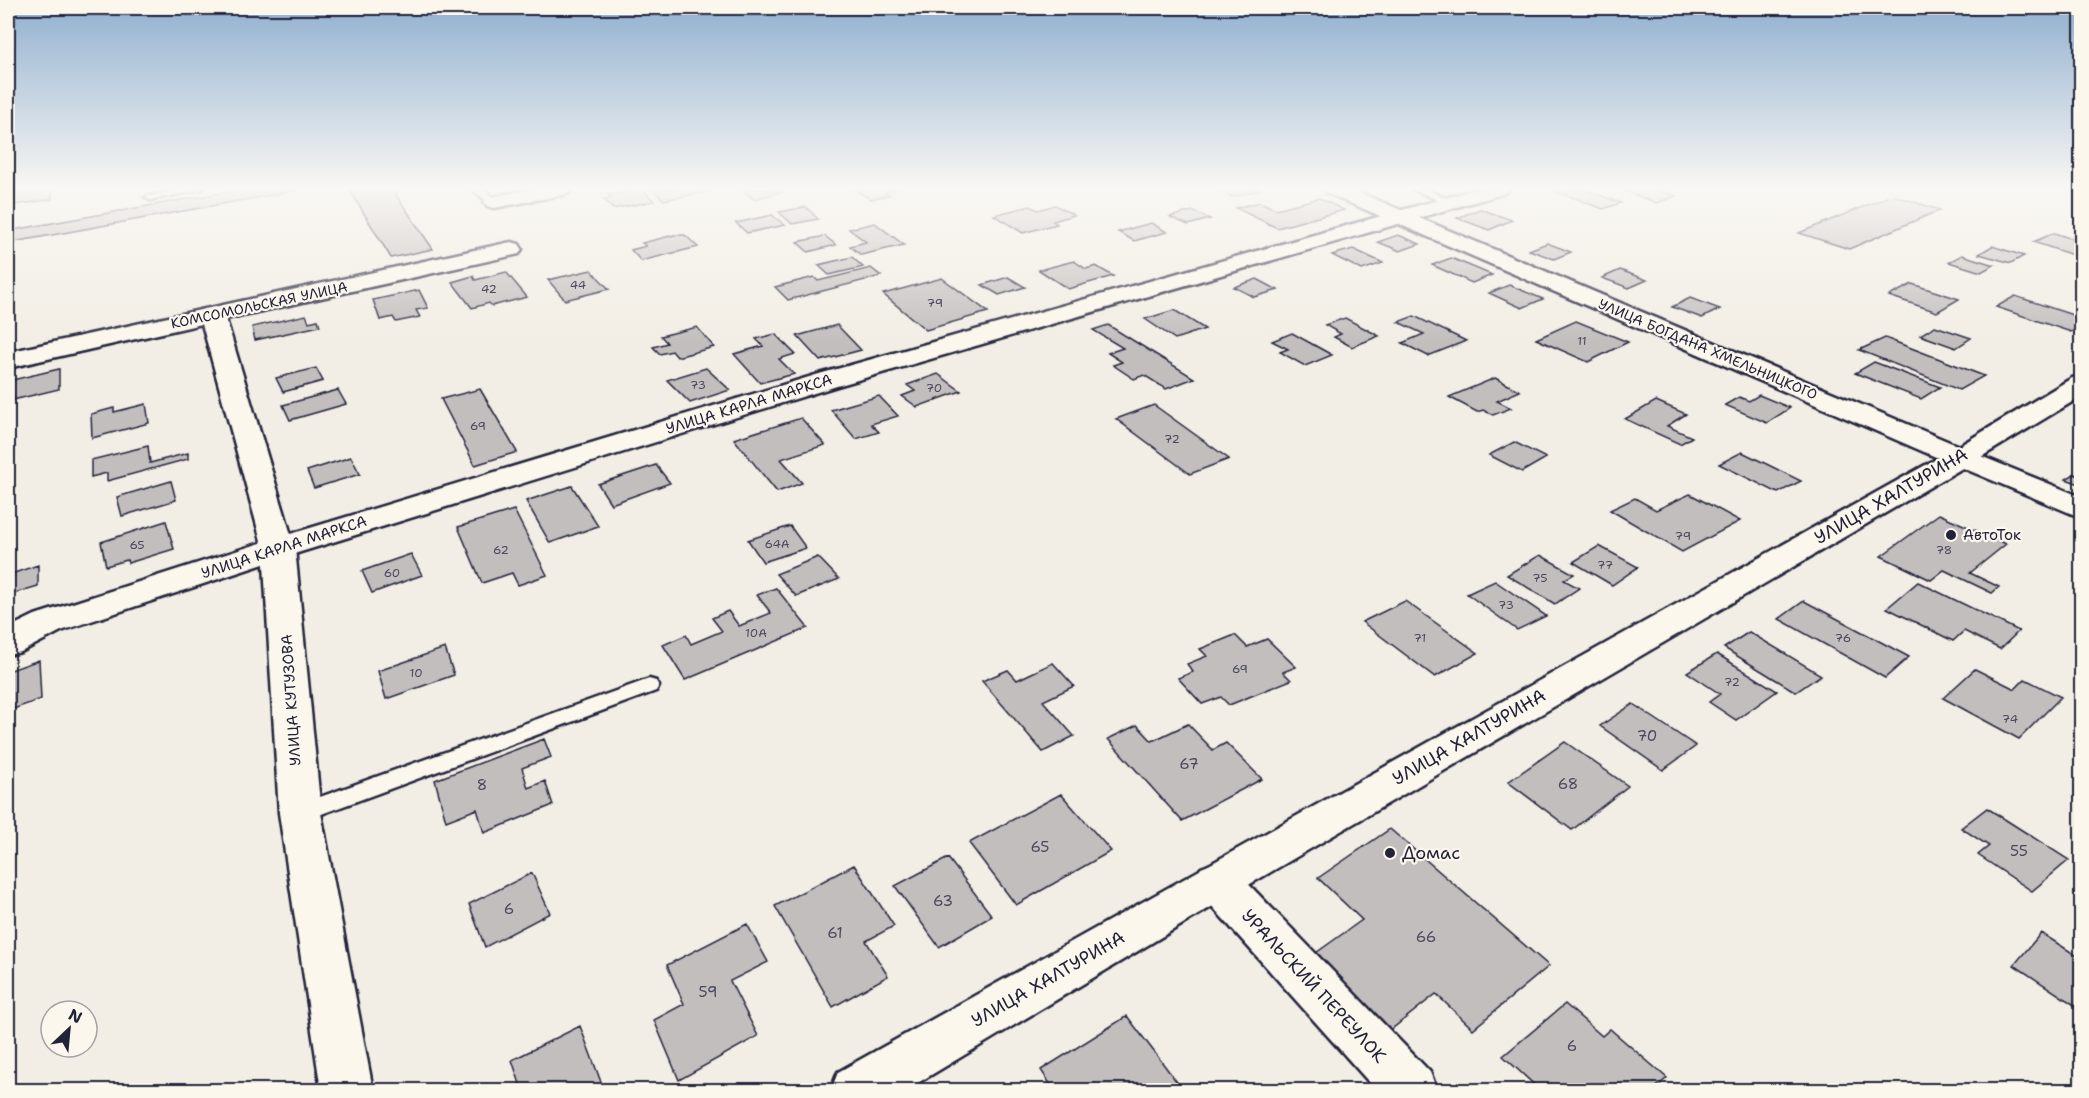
<svg xmlns="http://www.w3.org/2000/svg" width="2089" height="1098" viewBox="0 0 2089 1098" font-family="'Shantell Sans',sans-serif">
<style>
.building{fill:#c2bebe;stroke:#22223b;stroke-width:1.5}
.lines{fill:none;stroke-linecap:round;stroke-linejoin:round}
.lane-casing{stroke:#22223b;stroke-width:5}
.street-casing{stroke:#22223b;stroke-width:5}
.secondary-casing{stroke:#22223b;stroke-width:5}
.primary-casing{stroke:#22223b;stroke-width:5}
.lane{fill:#fbf7ec;fill-rule:evenodd}
.street{fill:#fbf7ec;fill-rule:evenodd}
.secondary{fill:#fbf7ec;fill-rule:evenodd}
.primary{fill:#fbf7ec;fill-rule:evenodd}
.poi-dot{fill:#22223b;stroke:#fbf7ec;stroke-width:2}
.labels{text-anchor:middle;dominant-baseline:central;stroke-width:4.5;stroke-linejoin:round;paint-order:stroke}
.number-label{font-size:12px;fill:#4a495c}
.far-street-label{font-size:14px;fill:#22223b;stroke:#fbf7ec}
.street-label{font-size:15px;fill:#22223b;stroke:#fbf7ec}
.poi-label{font-size:15px;fill:#22223b;stroke:#fbf7ec;text-anchor:start}
.near-number-label{font-size:15px;fill:#4a495c}
.near-street-label{font-size:18px;fill:#22223b;stroke:#fbf7ec}
.near-poi-label{font-size:18px;fill:#22223b;stroke:#fbf7ec;text-anchor:start}
</style>
<rect width="100%" height="100%" fill="#f2eee5"/>
<filter id="ink" filterUnits="userSpaceOnUse"><feTurbulence type="fractalNoise" baseFrequency=".0167" numOctaves="2"/><feDisplacementMap in="SourceGraphic" scale="12" xChannelSelector="R" yChannelSelector="G"/><feConvolveMatrix kernelMatrix="1 2 1 2 8 2 1 2 1" color-interpolation-filters="sRGB"/></filter>
<g filter="url(#ink)">
<path class="building" d="M8,189h44v10l-44,7z
M243,189l56,1 -291,53v-12z
M349,189h43l41,60 -42,9z
M642,189l12,12 -41,8 -9,-10 7,-1 -3,-3z
M652,189h57l2,2 -47,9z
M748,189h31l4,3 -29,7 -12,-9z
M853,189h45l-13,3 5,3 -19,4z
M1216,189h46l-30,8z
M1557,189h25l39,14 -18,6 -50,-19z
M1631,189h24l21,7 -19,7 -33,-12z
M1892,195l48,15 -91,39 -50,-16z
M1319,198l25,12 -67,18 -41,-20 24,-6 16,7z
M1055,205l19,10 -21,6 4,3 -34,9 -29,-18 36,-9 8,4z
M806,207l12,12 -26,5 -13,-12z
M1480,209l32,11 -23,10 -32,-12z
M1192,211l18,8 -22,6 -18,-8z
M772,215l13,10 -38,8 -11,-10z
M875,223l29,22 -43,10 -11,-9 16,-4 -17,-13z
M1151,223l16,9 -33,9 -16,-9z
M2054,233l28,9v16l-49,-16z
M674,235h11l13,12 -57,14 -10,-11 15,-4 -4,-3z
M1398,235l22,9 -20,7 -22,-9z
M825,236l11,9 -28,7 -11,-10z
M1547,243l24,9 -17,7 -25,-9z
M1992,246l32,10 -13,7 -32,-9z
M1353,249l30,14 -21,7 -30,-15z
M1962,255l32,10 -13,7 -32,-10z
M852,257l11,10 -34,8 -11,-10z
M1451,258l41,17 -20,8 -40,-18z
M1074,261l12,8 10,-3 17,10 -45,13 -29,-19z
M871,268l10,8 -93,24 -13,-13 39,-10 4,4z
M591,270l18,19 -44,11 -17,-20z
M1620,270l27,10 -18,8 -27,-10z
M506,272l21,25 -35,9 -3,-3 -17,5 -20,-26 21,-6 2,4z
M1008,277l17,10 -26,8 -17,-10z
M942,278l46,34 -62,18 -43,-36z
M1257,279l21,11 -24,7 -20,-10z
M1912,284l47,15 -22,13 -48,-16z
M1509,285l34,14 -21,9 -33,-15z
M419,290l9,18 -12,2 4,7 -24,5 -3,-5 -13,3 -7,-20z
M2015,296l67,22v8l-11,6 -75,-25z
M1690,298l30,11 -18,9 -30,-11z
M1174,310l31,19 -30,10 -30,-20z
M306,315l3,7 9,-2 2,6 -65,14 -3,-13z
M1414,316l52,25 -38,15 -26,-13 22,-9 -26,-12z
M1345,318l34,18 -27,11 -18,-10 7,-3 -16,-9z
M1576,321l52,21 -40,20 -52,-23z
M837,325l24,25 -41,11 -23,-25z
M1108,325l86,53 -28,11 -22,-14 -10,4 -21,-14 9,-3 -14,-9 15,-5 -30,-18z
M1935,326l36,12 -15,10 -36,-13z
M697,327l17,20 -37,10 -5,-6 -12,3 -7,-7 14,-4 -6,-7z
M1292,333l40,22 -27,11 -25,-14 8,-3 -16,-8z
M775,334l20,20 -16,5 15,15 -34,9 -26,-29 29,-8 -7,-7z
M1885,338l99,38 -25,14 -100,-40z
M1874,362l66,25 -19,12 -66,-26z
M316,368l7,13 -40,11 -7,-14z
M706,368l24,22 -40,13 -23,-23z
M59,369v20l-46,11v-7l-5,1v-13z
M938,374l23,17 -44,16 -15,-11 13,-5 -8,-6z
M1495,378l25,13 -23,10 14,7 -18,7 -10,-5 -6,2 -28,-15z
M480,389l37,63 -42,13 -34,-66z
M338,390l8,14 -56,16 -7,-15z
M1759,395l31,13 -23,15 -42,-18 14,-8 10,4z
M879,396l19,20 -27,8 8,8 -23,7 -25,-29z
M1656,401l30,13 -19,12 25,11 -12,7 -55,-25z
M146,404l3,19 -57,15 -1,-24 23,-6v4z
M1154,405l75,54 -39,15 -74,-55z
M801,418l24,27 -44,14 21,24 -25,9 -43,-53z
M1514,442l32,16 -24,14 -33,-17z
M148,446l2,17 38,-10v6l-81,22v-8l-16,4v-17z
M1742,452l59,29 -23,12 -59,-29z
M351,457l9,17 -46,14 -7,-17z
M656,465l14,18 -59,21 -13,-20z
M2074,474l8,3v8l-16,-6z
M171,481l5,19 -54,16 -5,-19z
M572,486l26,40 -48,17 -24,-42z
M1690,494l50,27 -58,31 -72,-42 25,-12 21,12z
M514,510l33,65 -29,10 -6,-12 -30,10 -24,-56z
M1939,514l67,30 -36,29 29,14 -7,6 -48,-23 -13,10 -50,-24z
M166,521l8,28 -46,14 -1,-3 -21,6 -5,-24z
M790,526l16,22 -43,14 -15,-22z
M1599,546l39,21 -26,18 -39,-23z
M411,554l11,21 -50,18 -10,-22z
M1540,555l34,19 -10,6 15,8 -24,16 -48,-29z
M818,557l21,22 -43,17 -20,-22z
M38,565v21l-30,9v-20z
M1495,581l51,35 -29,14 -50,-36z
M1918,582l101,49 -19,18 -36,-18 -11,10 -66,-33z
M776,588l32,40 -123,52 -22,-35 23,-10 5,9 31,-13 -10,-13 16,-7 11,15 32,-13 -14,-18z
M1405,601l73,52 -43,24 -73,-55z
M1804,601l105,56 -24,21 -106,-59z
M1749,632l72,43 -25,17 -72,-44z
M1235,635l12,12 20,-8 29,28 -13,5 8,8 -62,25 -8,-8 -19,7 -24,-26 15,-6 -6,-8 20,-8 -7,-7z
M445,648l9,27 -68,24 -8,-28z
M1717,654l60,37 -41,29 -27,-18 11,-8 -33,-22z
M39,660l2,39 -33,12v-40z
M1053,663l21,23 -31,15 31,35 -31,16 -61,-71 26,-11 9,10z
M1975,669l40,20 10,-10 36,18 -42,42 -76,-41z
M1633,704l63,42 -33,24 -63,-44z
M1188,724l25,26 13,-7 36,36 -80,42 -74,-82 29,-14 15,16z
M544,739l7,18 -29,11 6,20 17,-7 8,24 -69,28 -7,-24 -31,12 -11,-41z
M1565,742l63,44 -56,44 -64,-48z
M1061,794l50,57 -95,54 -47,-62z
M1987,808l82,52 -37,31 -54,-36 11,-9 -28,-18z
M1390,829l159,137 -76,63 -37,-35 -48,38 -75,-77 49,-35 -44,-42z
M948,858l44,58 -53,31 -44,-61z
M854,865l40,61 -28,15 22,35 -55,31 -58,-101z
M532,873l18,40 -65,34 -16,-43z
M747,924l21,38 -38,19 28,55 -79,44 -25,-60 30,-16 -17,-39z
M2041,933l41,26v51l-68,-45z
M1565,1004l37,32 8,-7 57,49 -14,12h-113l-37,-34z
M1127,1016l56,74h-129l-13,-20z
M580,1026l24,64h-82l-10,-30z"/>
<g class="lines">
<g class="lane-casing">
<path id="lane" d="M181,189h22l-53,11 -5,-3z
M472,189h11l16,13 -9,2z
M1413,189h13l31,14 -9,2z
M649,679l7,2 3,5 -3,5 -348,128 -8,3 -8,-3 -3,-6 3,-6z"/>
</g>
<g class="street-casing">
<path id="street" d="M531,189h41l-3,4 -7,2 -68,13 -7,-2 -3,-4 3,-4z
M511,242l8,2 3,5 -3,5 -293,65 69,229 26,265 52,277h-52l-42,-277 -16,-265 -61,-224 -194,44v-16z
M1217,862l16,6 197,204 7,18h-61l-175,-196 -7,-13 7,-13z"/>
</g>
<g class="secondary-casing">
<path id="secondary" d="M1477,189h31l-3,4 -668,193 -546,169 -230,76 -40,21 -13,3v-27l27,-13 232,-74 552,-167z
M1961,448l121,49v21l-131,-55 -5,-6 5,-6z"/>
</g>
<g class="primary-casing">
<path id="primary" d="M1324,189h27l608,257 113,-68 10,-2v20l-111,67 -738,431 -327,196h-75l7,-18 1100,-614 -611,-265z"/>
</g>
<use href="#lane" class="lane"/>
<use href="#street" class="street"/>
<use href="#secondary" class="secondary"/>
<use href="#primary" class="primary"/>
</g>
</g>
<linearGradient id="sky" x2="0" y2="1"><stop stop-color="#91b0d0"/><stop offset="0.55" stop-color="#f9f7f3"/><stop offset="1" stop-color="#f9f7f3" stop-opacity="0"/></linearGradient>
<rect width="2089" height="343" fill="url(#sky)"/>
<g class="poi-dot">
<circle cx="1951" cy="535" r="6"/>
<circle cx="1390" cy="853" r="6"/>
</g>
<g class="labels">
<g class="number-label">
<text x="578" y="285">44</text>
<text x="489" y="289">42</text>
<text x="935" y="303">79</text>
<text x="1582" y="341">11</text>
<text x="698" y="385">73</text>
<text x="934" y="388">70</text>
<text x="478" y="426">69</text>
<text x="1172" y="439">72</text>
<text x="1683" y="536">79</text>
<text x="777" y="544">64А</text>
<text x="137" y="545">65</text>
<text x="501" y="550">62</text>
<text x="1944" y="550">78</text>
<text x="1605" y="565">77</text>
<text x="392" y="573">60</text>
<text x="1540" y="578">75</text>
<text x="1506" y="605">73</text>
<text x="756" y="633">10А</text>
<text x="1420" y="638">71</text>
<text x="1843" y="638">76</text>
<text x="1240" y="669">69</text>
<text x="416" y="673">10</text>
<text x="1732" y="682">72</text>
<text x="2010" y="719">74</text>
</g>
<g class="far-street-label">
<text transform="translate(259 305) rotate(-12)">КОМСОМОЛЬСКАЯ УЛИЦА</text>
<text transform="translate(1708 349) rotate(23)">УЛИЦА БОГДАНА ХМЕЛЬНИЦКОГО</text>
</g>
<g class="street-label">
<text transform="translate(749 404) rotate(-17)">УЛИЦА КАРЛА МАРКСА</text>
<text transform="translate(284 547) rotate(-18)">УЛИЦА КАРЛА МАРКСА</text>
<text transform="translate(291 700) rotate(-94)">УЛИЦА КУТУЗОВА</text>
</g>
<g class="poi-label">
<text x="1963" y="535">АвтоТок</text>
</g>
<g class="near-number-label">
<text x="1647" y="736">70</text>
<text x="1189" y="764">67</text>
<text x="1568" y="784">68</text>
<text x="482" y="785">8</text>
<text x="1040" y="847">65</text>
<text x="2019" y="851">55</text>
<text x="943" y="901">63</text>
<text x="509" y="909">6</text>
<text x="835" y="933">61</text>
<text x="1426" y="937">66</text>
<text x="708" y="992">59</text>
<text x="1572" y="1046">6</text>
</g>
<g class="near-street-label">
<text transform="translate(1891 496) rotate(-30)">УЛИЦА ХАЛТУРИНА</text>
<text transform="translate(1469 737) rotate(-30)">УЛИЦА ХАЛТУРИНА</text>
<text transform="translate(1048 979) rotate(-30)">УЛИЦА ХАЛТУРИНА</text>
<text transform="translate(1314 986) rotate(47)">УРАЛЬСКИЙ ПЕРЕУЛОК</text>
</g>
<g class="near-poi-label">
<text x="1402" y="853">Домас</text>
</g>
</g>
<rect width="2089" height="1098" fill="none" stroke="#fbf7ec" stroke-width="30"/>
<rect x="15" y="15" width="2059" height="1068" fill="none" stroke="#22223b" stroke-width="2" filter="url(#ink)"/>
<g transform="translate(69 1029) rotate(26)"><circle r="28" fill="#fbf7ec" stroke="#a4a2a5" stroke-width="1.5"/>
<path d="M0-4.5L10 22L0 15L-10 22Z" fill="#22223b"/>
<text y="-9" font-size="16" font-weight="bold" text-anchor="middle" fill="#22223b">N</text>
</g>
</svg>
